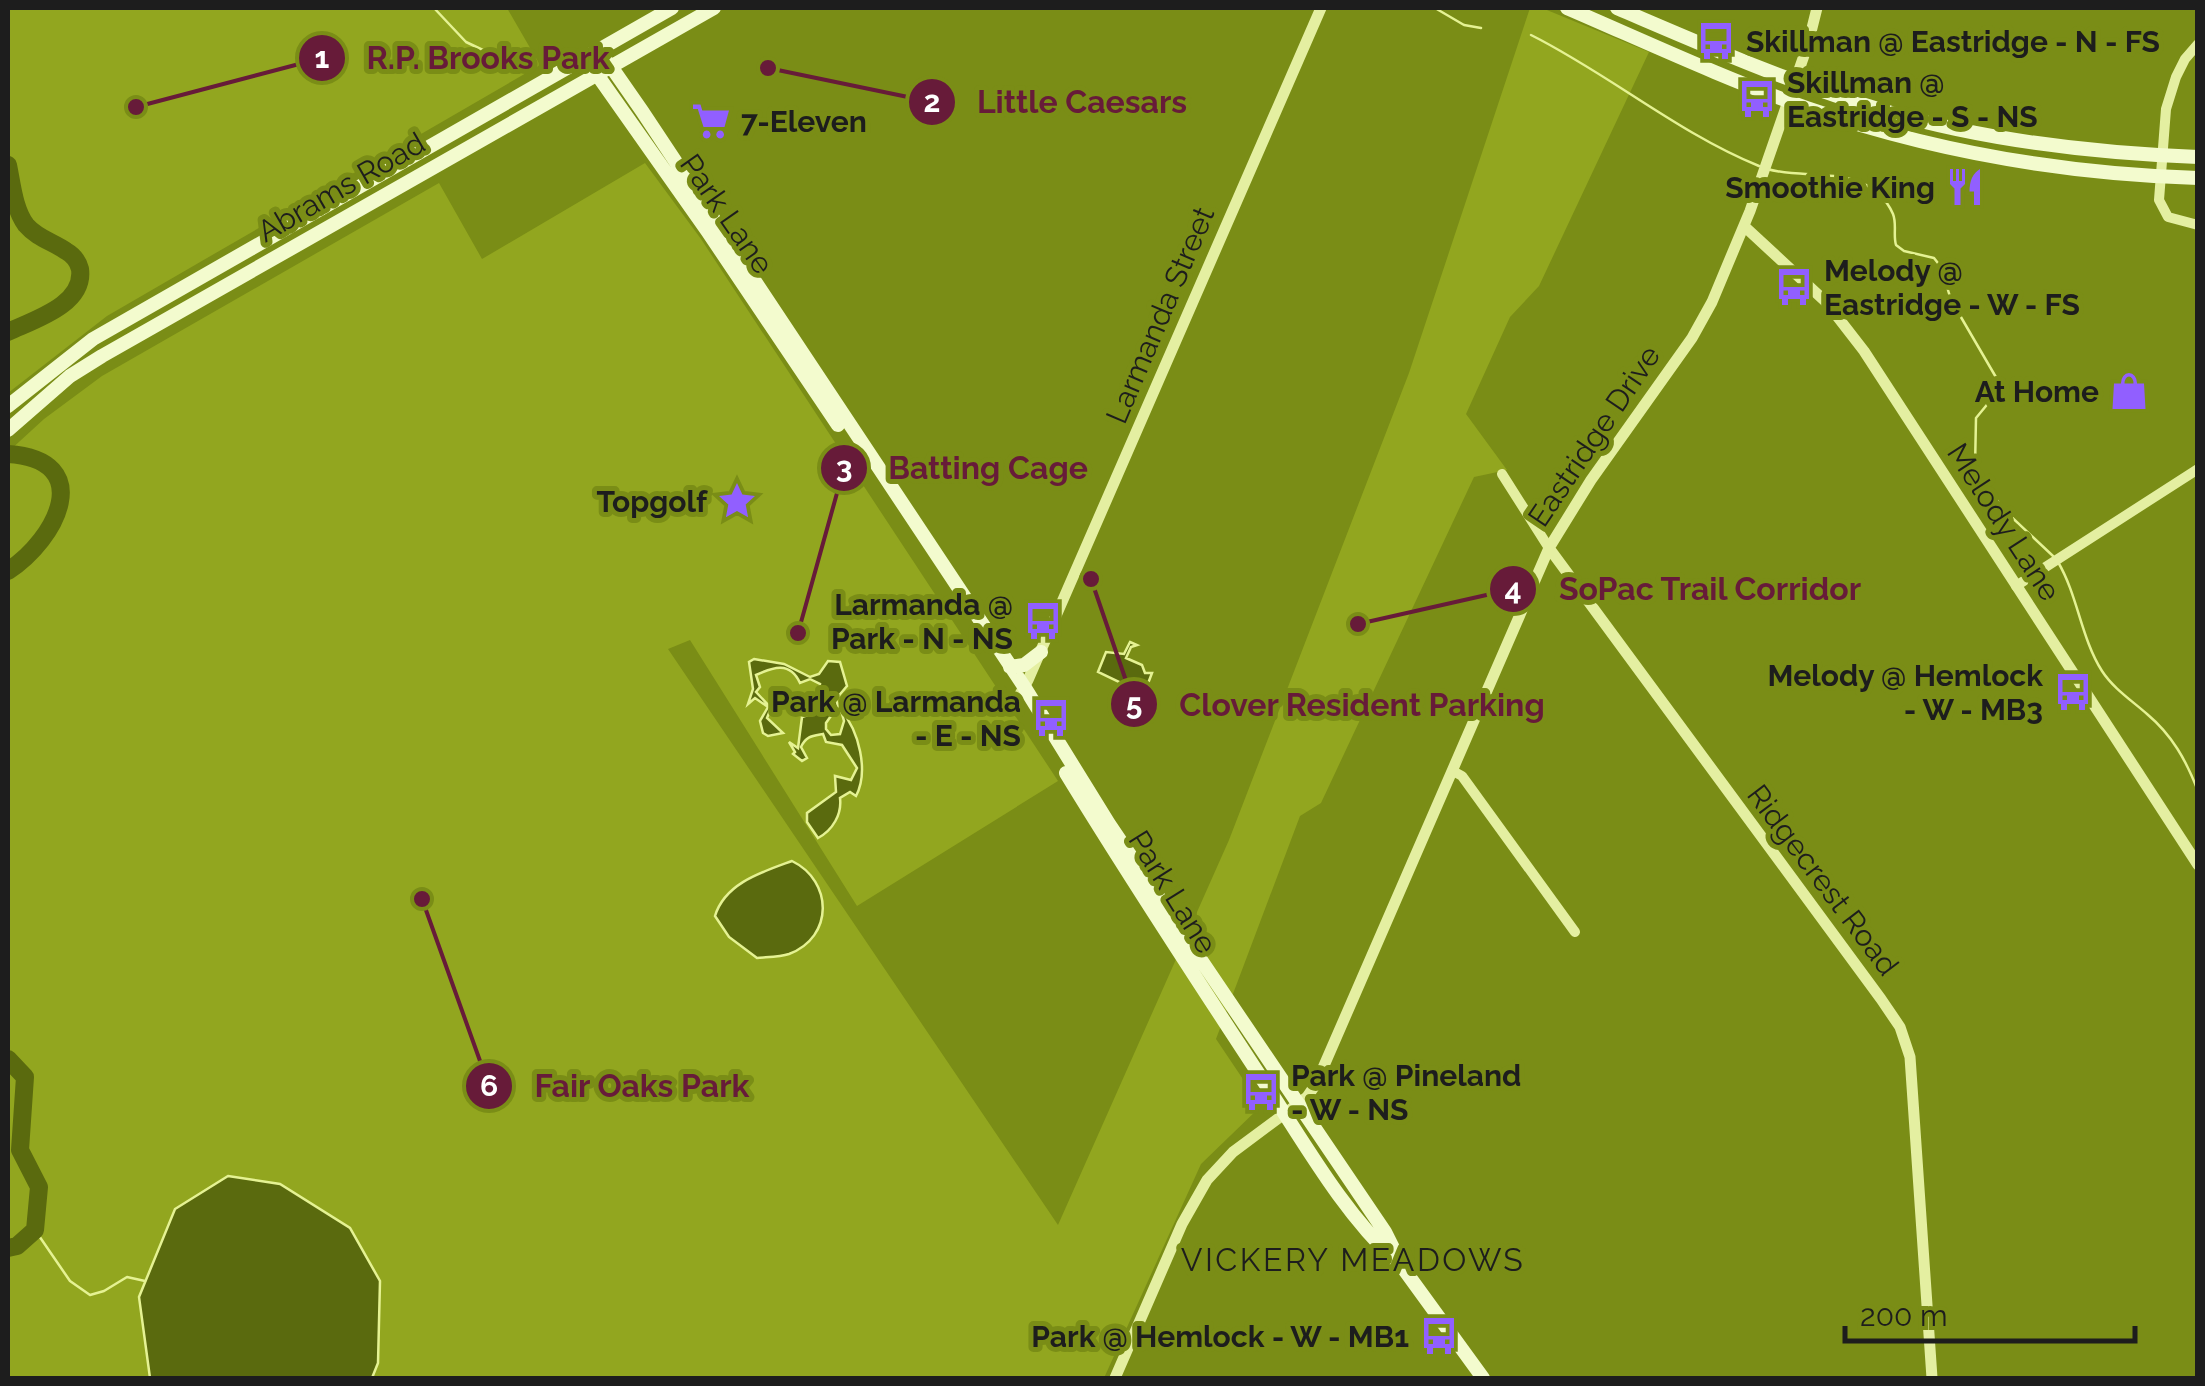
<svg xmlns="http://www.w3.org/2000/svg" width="2205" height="1386" viewBox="0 0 2205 1386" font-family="Raleway,sans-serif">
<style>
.green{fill:#92a61f}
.water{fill:#5a6a0e;stroke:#e5f293;stroke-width:2.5}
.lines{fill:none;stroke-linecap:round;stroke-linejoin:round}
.stream{stroke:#e5f293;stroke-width:2.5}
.river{stroke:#5a6a0e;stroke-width:18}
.minor{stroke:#e4efa1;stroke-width:10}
.tertiary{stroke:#e4efa1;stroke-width:11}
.secondary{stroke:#f3fbce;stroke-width:14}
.labels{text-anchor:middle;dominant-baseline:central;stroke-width:10;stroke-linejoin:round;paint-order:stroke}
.poi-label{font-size:30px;font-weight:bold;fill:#1d1d1d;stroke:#7a8d16;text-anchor:end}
.street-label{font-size:30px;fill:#1d1d1d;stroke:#7a8d16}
.neighbourhood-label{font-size:32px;letter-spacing:2.5px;fill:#1d1d1d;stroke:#7a8d16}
.leader{fill:none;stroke:#671b39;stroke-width:4}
.callout-dot{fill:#671b39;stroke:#7a8d16;stroke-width:4}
.mark-label{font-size:30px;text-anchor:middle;font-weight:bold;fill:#fff}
.callout-label{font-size:32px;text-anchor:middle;font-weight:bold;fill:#671b39;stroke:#7a8d16;stroke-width:10;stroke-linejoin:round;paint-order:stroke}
</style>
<rect width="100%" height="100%" fill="#7a8d16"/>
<path class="green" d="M8,8h499l33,57 -433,251 -99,77z
M1530,8h12l107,44 -110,234 -29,31 -44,97 41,56 -33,7 -153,326 -21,13 -84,223 45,67 -60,58 -97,214h-1096v-926l36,-33 58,-43 337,-193 43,76 163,-96 56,76 357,542 -201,125 -167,-266 -22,9 390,576 171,-385 180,-467z"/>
<path class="water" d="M1130,642l7,3 -6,2 -5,11 16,7 3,8h7l-8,21 -46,-22 8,-20 18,2z
M754,659l30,5 26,13 9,-3 9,-13 12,1 7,24 -11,13 2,7 -12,17v6l5,6 9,-1 4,-13 -3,-11c18,21 28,61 15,86l-6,-4 -10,6c2,16 -7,32 -22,40l-11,-16v-9l29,-21 -1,-16 16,4 6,-12 -15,-23 -16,-3 -3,-8c-11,2 -17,2 -22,13l6,11 -5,3 -9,-7 2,-2 -6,-10 9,6 4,-31 18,-6 -3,-13 3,-14 -10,-5 -10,4c-10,-22 -27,-16 -44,-8l4,12 -4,5 15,16 -4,10 16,15 -15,3 -5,-3 -3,-12 8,-14 -13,-9 -7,6 5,-15 -4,-27z
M792,861c41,20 42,76 -3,93 -9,3 -22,3 -32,4l-28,-21 -14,-21c10,-33 47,-44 77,-55z
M228,1176l52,8 70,44 30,53 -2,82 -6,15h-222l-11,-81 36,-88z"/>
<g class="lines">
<path class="stream" d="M434,8l32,34 40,19
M1435,8l29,17 17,3
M1531,35c78,39 147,98 228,131
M1767,169c41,12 103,-7 126,45 4,10 0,21 3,31l8,6 30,7 7,9 10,33 46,79 -2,16 -19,23 -1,50 28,41 50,47
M2058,562c20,34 23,76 44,109 11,17 29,29 45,43 25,21 39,46 51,77
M35,1230l35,51 20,14 14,-4 23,-14 18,4"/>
<path class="river" d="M8,165c4,19 6,44 18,60 11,13 27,17 40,26 7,4 12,10 14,18 5,36 -47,51 -72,63
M8,454c89,6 49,85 0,117
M8,1059l17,18 -5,73 19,37 -4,43 -18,16 -9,2"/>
<path class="minor" d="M2198,44l-13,15 -9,18 -10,32 -7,91 9,17 30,8
M1502,474l47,74
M2016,586l182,-117
M1453,771l9,5 113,156"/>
<path class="tertiary" d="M1744,226l82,76 38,49 334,514
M1549,548l332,451 19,28 10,30 22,321
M1019,696l9,-16 293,-672
M1115,1378l67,-154 25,-44 26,-28 74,-55 9,-13 233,-536 42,-68 101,-142 20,-36 38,-91 58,-167 9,-36"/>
<path class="secondary" d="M1567,8c79,34 158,71 240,100 125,43 258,66 391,70
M1617,8c89,38 177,77 271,104 100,29 206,41 310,45
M594,52l16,13 32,46 383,577 84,136 276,408 18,36 80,110
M594,52l2,21 7,10 105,149 130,193
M8,406l85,-67 579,-331
M8,430l62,-54 32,-20 612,-348
M1010,667l14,-2 17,-13
M1066,773c64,105 131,207 198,309 40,60 78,129 131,178"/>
</g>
<defs>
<g id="bus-bare" transform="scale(3)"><path d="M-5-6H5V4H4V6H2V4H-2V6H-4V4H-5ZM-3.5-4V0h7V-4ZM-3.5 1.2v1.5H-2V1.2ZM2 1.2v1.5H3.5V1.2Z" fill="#915fff" stroke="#7a8d16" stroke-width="2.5" paint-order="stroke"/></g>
<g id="supermarket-bare" transform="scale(3)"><path d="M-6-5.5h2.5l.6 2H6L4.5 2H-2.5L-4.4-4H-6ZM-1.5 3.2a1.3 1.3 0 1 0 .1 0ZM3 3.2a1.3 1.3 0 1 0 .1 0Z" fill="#915fff" stroke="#7a8d16" stroke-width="2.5" paint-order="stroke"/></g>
<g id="restaurant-bare" transform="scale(3)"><path d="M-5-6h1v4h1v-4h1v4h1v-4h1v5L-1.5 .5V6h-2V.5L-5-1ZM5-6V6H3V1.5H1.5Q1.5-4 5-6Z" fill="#915fff" stroke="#7a8d16" stroke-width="2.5" paint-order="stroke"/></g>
<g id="shop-bare" transform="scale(3)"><path d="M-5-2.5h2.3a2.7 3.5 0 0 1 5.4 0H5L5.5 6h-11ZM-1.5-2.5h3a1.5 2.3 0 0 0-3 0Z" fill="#915fff" stroke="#7a8d16" stroke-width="2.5" paint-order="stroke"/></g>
<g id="sight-bare" transform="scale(3)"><path d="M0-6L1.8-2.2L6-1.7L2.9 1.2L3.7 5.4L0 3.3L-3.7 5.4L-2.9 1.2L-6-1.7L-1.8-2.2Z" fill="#915fff" stroke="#7a8d16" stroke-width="2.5" paint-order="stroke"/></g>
</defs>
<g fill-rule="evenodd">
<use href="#bus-bare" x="1716" y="41"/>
<use href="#bus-bare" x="1757" y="99"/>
<use href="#supermarket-bare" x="711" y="121"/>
<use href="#restaurant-bare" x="1965" y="187"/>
<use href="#bus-bare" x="1794" y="287"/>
<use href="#shop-bare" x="2129" y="391"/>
<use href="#sight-bare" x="737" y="501"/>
<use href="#bus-bare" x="1043" y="621"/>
<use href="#bus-bare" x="2073" y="692"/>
<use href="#bus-bare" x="1051" y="718"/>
<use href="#bus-bare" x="1261" y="1092"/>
<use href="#bus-bare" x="1439" y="1336"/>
</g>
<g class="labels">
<g class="poi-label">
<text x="1746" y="41" text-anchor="start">Skillman @ Eastridge - N - FS</text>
<text x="1787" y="82" text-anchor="start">Skillman @<tspan x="1787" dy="34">Eastridge - S - NS</tspan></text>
<text x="741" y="121" text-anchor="start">7-Eleven</text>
<text x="1935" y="187">Smoothie King</text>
<text x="1824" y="270" text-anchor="start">Melody @<tspan x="1824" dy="34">Eastridge - W - FS</tspan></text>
<text x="2099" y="391">At Home</text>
<text x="707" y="501">Topgolf</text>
<text x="1013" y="604">Larmanda @<tspan x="1013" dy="34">Park - N - NS</tspan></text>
<text x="2043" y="675">Melody @ Hemlock<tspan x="2043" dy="34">- W - MB3</tspan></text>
<text x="1021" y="701">Park @ Larmanda<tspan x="1021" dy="34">- E - NS</tspan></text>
<text x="1291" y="1075" text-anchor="start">Park @ Pineland<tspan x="1291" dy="34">- W - NS</tspan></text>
<text x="1409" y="1336">Park @ Hemlock - W - MB1</text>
</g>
<g class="street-label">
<text transform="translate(341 187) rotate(-30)">Abrams Road</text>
<text transform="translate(727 214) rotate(55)">Park Lane</text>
<text transform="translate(1160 315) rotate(-67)">Larmanda Street</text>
<text transform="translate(1594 436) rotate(-56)">Eastridge Drive</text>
<text transform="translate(2004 522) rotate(57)">Melody Lane</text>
<text transform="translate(1823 880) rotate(53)">Ridgecrest Road</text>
<text transform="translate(1173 892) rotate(58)">Park Lane</text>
</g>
<g class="neighbourhood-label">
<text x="1353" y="1259">VICKERY MEADOWS</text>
</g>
</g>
<path class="leader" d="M136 107L322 58M768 68L932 102M798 633L844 468M1358 624L1513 589M1091 579L1134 704M422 899L489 1086"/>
<g class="callout-dot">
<circle cx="136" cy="107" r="10"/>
<circle cx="768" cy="68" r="10"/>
<circle cx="798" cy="633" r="10"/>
<circle cx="1358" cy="624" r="10"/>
<circle cx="1091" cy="579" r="10"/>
<circle cx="422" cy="899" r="10"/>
<circle cx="322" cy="58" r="25"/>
<circle cx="932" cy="102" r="25"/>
<circle cx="844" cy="468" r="25"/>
<circle cx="1513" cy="589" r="25"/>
<circle cx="1134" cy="704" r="25"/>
<circle cx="489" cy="1086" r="25"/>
</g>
<g class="mark-label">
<text x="322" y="68">1</text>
<text x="932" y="112">2</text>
<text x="844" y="478">3</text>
<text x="1513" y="600">4</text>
<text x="1134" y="715">5</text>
<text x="489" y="1096">6</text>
</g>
<g class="callout-label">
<text x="488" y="69">R.P. Brooks Park</text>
<text x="1082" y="113">Little Caesars</text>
<text x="988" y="479">Batting Cage</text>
<text x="1710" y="600">SoPac Trail Corridor</text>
<text x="1362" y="716">Clover Resident Parking</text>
<text x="642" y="1097">Fair Oaks Park</text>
</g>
<rect width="2205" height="1386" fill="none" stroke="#1d1d1d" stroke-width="20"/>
<path d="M1845 1326v15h290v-15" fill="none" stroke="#1d1d1d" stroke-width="5"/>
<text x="1860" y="1326" font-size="30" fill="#1d1d1d" stroke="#7a8d16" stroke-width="8" paint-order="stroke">200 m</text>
</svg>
